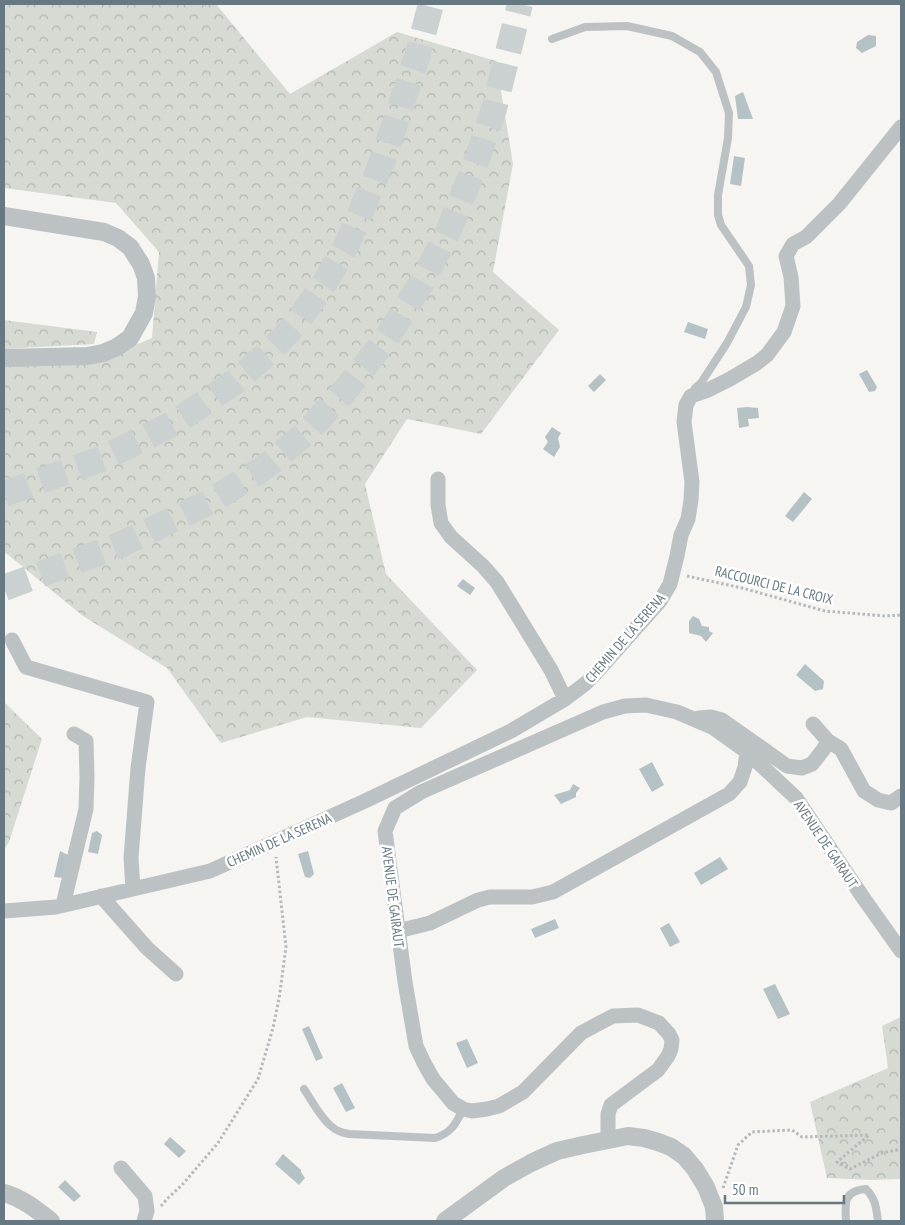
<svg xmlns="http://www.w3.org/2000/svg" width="905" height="1225" viewBox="0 0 905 1225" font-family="'PT Sans Narrow',sans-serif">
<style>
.forest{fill:url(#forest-crowns)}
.water{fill:#b4c2c5}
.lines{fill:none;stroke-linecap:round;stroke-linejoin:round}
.motorway-tunnel{stroke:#cbd0d0;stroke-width:26;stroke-dasharray:26 13;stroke-linecap:butt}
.path{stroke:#b5b9bb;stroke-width:3;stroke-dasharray:2.5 2.5;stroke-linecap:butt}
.service{stroke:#bcc2c4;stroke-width:8}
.minor{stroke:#bcc2c4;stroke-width:15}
.tertiary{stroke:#bcc2c4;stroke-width:18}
.labels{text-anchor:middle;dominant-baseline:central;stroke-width:5;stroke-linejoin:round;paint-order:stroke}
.street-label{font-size:14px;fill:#667982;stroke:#fff}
</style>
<defs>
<pattern id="forest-crowns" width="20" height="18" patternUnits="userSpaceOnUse" patternTransform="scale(1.25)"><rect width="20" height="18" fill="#d6dad2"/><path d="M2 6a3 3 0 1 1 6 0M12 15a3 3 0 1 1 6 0" fill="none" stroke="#b1b6b0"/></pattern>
</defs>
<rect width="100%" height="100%" fill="#f6f5f2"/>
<path class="forest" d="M4,4h212l74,90 107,-62 99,29 17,103 -20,108 66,58 -78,104 -74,-15 -42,65 21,90 91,96 -56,58 -114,-11 -86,26 -54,-75 -84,-52 -76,-62 -3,-1v-187l96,-6 52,-22 7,-86 -43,-49 -112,-15z
M4,320l93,12 -3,12 -90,5z
M4,702l38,37 -33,103 -5,8z
M901,1017v162l-30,1 -44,-2 -17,-76 78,-34 -6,-42z"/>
<path class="water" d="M868,35l8,1v10l-14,7 -6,-5 1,-6z
M743,92l10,27h-15l-3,-23z
M734,156l11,2 -4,28 -11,-2z
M688,322l20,7 -3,10 -21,-7z
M867,370l10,17 -2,4 -6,1 -10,-18z
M600,374l6,6 -12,12 -6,-6z
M747,407l11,1 1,10 -11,1 1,7 -10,2 -2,-20z
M552,427l9,6 -3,5 2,9 -6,10 -11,-8 5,-7 -3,-5z
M804,492l8,7 -19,23 -8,-6z
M463,579l12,9 -5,7 -13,-9z
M693,616l6,3 3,7 7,1v4l4,2 -7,9 -5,-6 -12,-3v-12z
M805,664l19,17 -1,8 -8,2 -19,-16z
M652,762l12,23 -12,7 -13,-23z
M573,784l7,4 -4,5v4l-15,7 -7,-9 16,-5z
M97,831l5,4 -4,19 -10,-2 4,-19z
M60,851l8,4 -4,23 -10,-1z
M308,851l6,23 -4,4 -5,-1 -7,-23z
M720,857l8,12 -27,16 -7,-12z
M555,919l4,9 -24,10 -4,-9z
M669,923l11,19 -10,5 -10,-19z
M775,984l15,30 -12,5 -15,-30z
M309,1026l14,32 -7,3 -14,-32z
M467,1039l11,24 -11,5 -11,-25z
M342,1083l13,25 -9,4 -13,-24z
M170,1137l16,14 -7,7 -15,-14z
M283,1154l18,16v2l4,6 -6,7 -24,-21z
M65,1180l16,16 -7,6 -16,-15z"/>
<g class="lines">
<path class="motorway-tunnel" d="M4,494l100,-36 72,-36 60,-41 36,-32 23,-24 29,-41 23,-40 35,-82 35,-105 14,-53
M4,588l118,-44 89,-43 53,-33 42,-35 43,-47 37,-47 36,-57 26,-50 26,-64 20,-59 26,-105"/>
<path class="path" d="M687,576l55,12 83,23 60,5 16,-1
M723,1188l15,-43 14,-13 40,-2 10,7 67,-2 -32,27 13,7 32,-16 19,-4
M161,1206l7,-8 14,-13 36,-42 40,-64 15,-51 6,-29 7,-52 -10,-90"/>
<path class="service" d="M552,39l33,-12 42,-1 45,10 28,16 16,20 13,41 -1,25 -10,57v20l3,10 28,41 2,19 -5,22 -19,36 -26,40 -6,5 -3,6
M304,1089c8,12 16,28 27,37 5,5 12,7 18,8l86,4c16,-5 21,-14 28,-29
M846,1221c-1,-18 -3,-30 20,-32 10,10 10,19 12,32"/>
<path class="minor" d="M438,479v26l3,18 10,14 32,29 14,16 54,88 14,29
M12,640l14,27 121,35 -9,66 -7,90 2,31
M699,718l12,-1 11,3 65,46 15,2 10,-4 11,-14 5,-9 -15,-17
M828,741l13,8 23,42 14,9 13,3 10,-7
M101,896l46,52 29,26
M63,905l23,-96 1,-32 -1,-36 -12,-7
M4,911l52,-4 154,-36 155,-70 146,-70 54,-32 20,-15 10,-10 65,-73 10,-17 7,-28 4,-21 7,-16 3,-19 1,-18 -8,-60 2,-17 5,-9 15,-5 24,-12 27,-16 10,-8 17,-23 9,-26 -2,-29 -5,-21 7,-12 13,-7 33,-33 62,-77
M398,931l32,-8 48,-23 12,-3h42l21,-5 176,-98 11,-12 5,-15 2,-15
M608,1140v-26l3,-9 47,-35 10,-14 3,-7 1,-9 -3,-6 -10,-11 -21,-8 -25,1 -32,17 -58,59 -24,14 -12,3 -15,2 -9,-2 -10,-6 -20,-24 -9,-16 -8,-17 -11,-64 -20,-151 10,-23 26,-16 182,-80 22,-6 21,-1 31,7 35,15 35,25 49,46 66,98 39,55
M121,1168l24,28 2,15 -3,10"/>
<path class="tertiary" d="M4,216l100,16 14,6 12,9 11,17 5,14 1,18 -3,17 -14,25 -13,9 -14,6 -16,3 -83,2
M4,1193c18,5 33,17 47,28
M445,1221l59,-43 27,-15 26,-12 26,-6 45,-9 16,2 14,4 13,5 13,9 11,13 11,18 8,20 1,14"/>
</g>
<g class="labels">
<g class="street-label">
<text transform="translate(774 585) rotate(14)">RACCOURCI DE LA CROIX</text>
<text transform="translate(625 638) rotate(-49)">CHEMIN DE LA SERENA</text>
<text transform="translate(279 840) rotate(-24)">CHEMIN DE LA SERENA</text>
<text transform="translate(826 844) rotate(56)">AVENUE DE GAIRAUT</text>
<text transform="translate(393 897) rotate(83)">AVENUE DE GAIRAUT</text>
</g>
</g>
<rect width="905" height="1225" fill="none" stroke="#667982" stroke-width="10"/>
<path d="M725 1195v8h119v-8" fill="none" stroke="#667982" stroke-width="2.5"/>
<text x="732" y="1195" font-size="15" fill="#667982" stroke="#ffffff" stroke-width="4" paint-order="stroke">50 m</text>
</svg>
